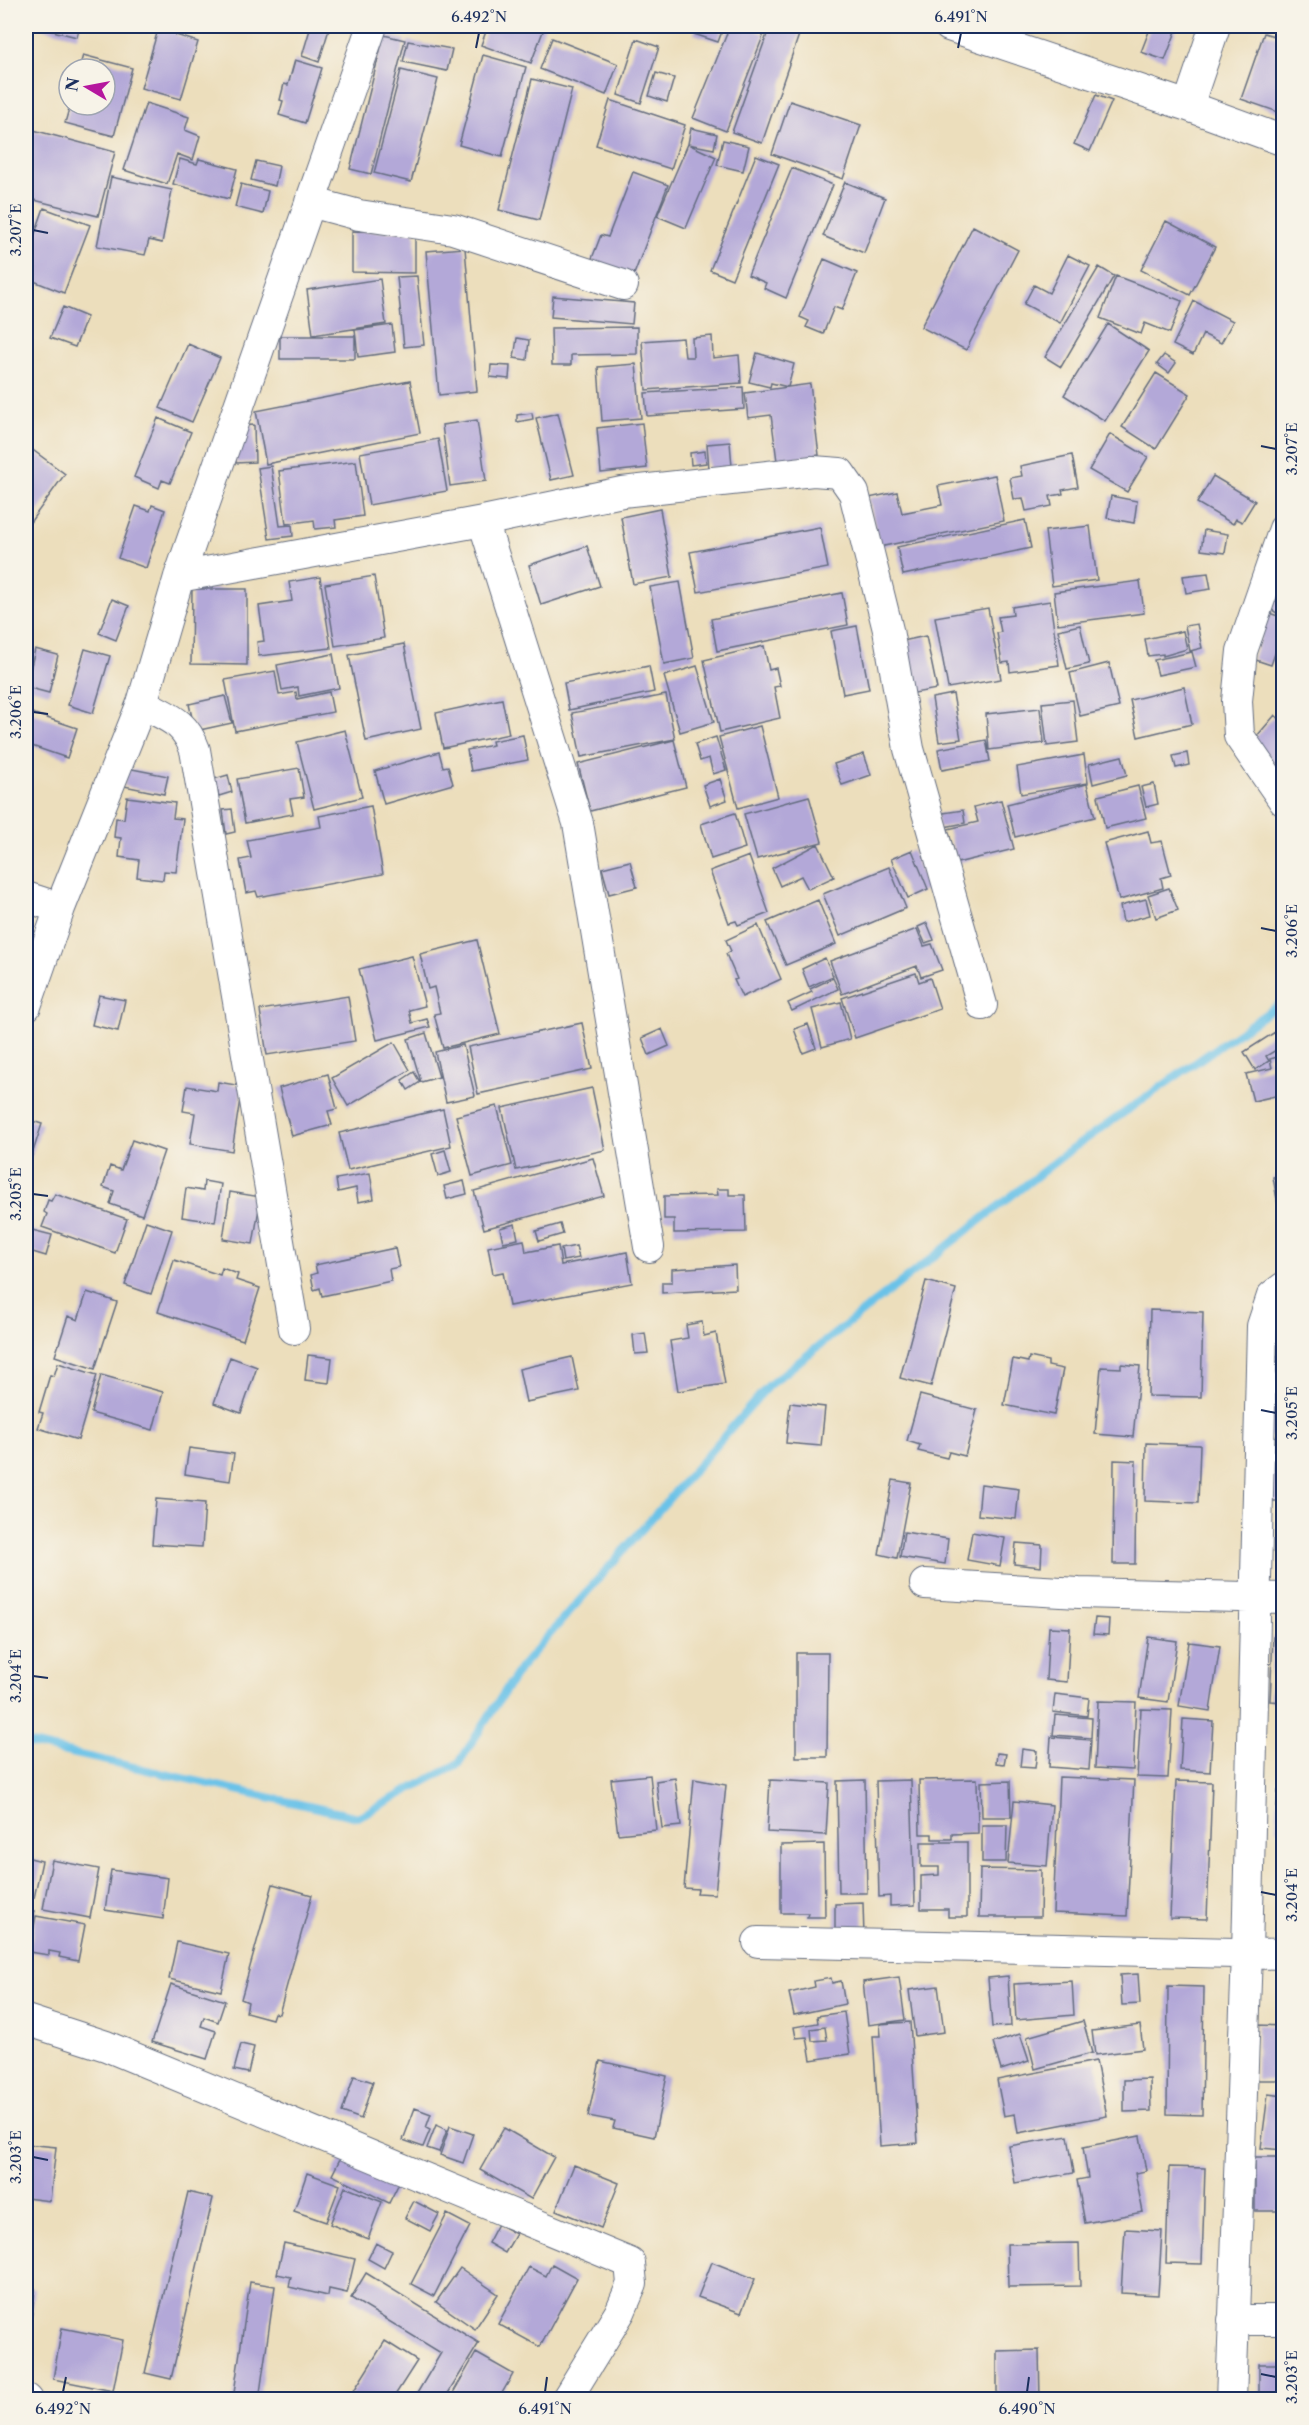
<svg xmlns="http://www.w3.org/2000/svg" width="1309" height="2425" viewBox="0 0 1309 2425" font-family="'Libre Caslon Text',serif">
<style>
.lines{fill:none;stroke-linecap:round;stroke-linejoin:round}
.stream{stroke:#6bc2e8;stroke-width:8}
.building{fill:#b3a8d8;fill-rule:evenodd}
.minor-casing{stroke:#646c7f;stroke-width:32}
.minor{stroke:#fff;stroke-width:30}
.ticks{fill:none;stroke:#1b2f5e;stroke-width:2}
.neatline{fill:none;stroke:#1b2f5e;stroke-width:2}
.ticks-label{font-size:15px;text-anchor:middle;fill:#1b2f5e}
</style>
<rect width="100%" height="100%" fill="#f7f3e8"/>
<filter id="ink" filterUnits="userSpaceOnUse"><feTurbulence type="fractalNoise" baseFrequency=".0167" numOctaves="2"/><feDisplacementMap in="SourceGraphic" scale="12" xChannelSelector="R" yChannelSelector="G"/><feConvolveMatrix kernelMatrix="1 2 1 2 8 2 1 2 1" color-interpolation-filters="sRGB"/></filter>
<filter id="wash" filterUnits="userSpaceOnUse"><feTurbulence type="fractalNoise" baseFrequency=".008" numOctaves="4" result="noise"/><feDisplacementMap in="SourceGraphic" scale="24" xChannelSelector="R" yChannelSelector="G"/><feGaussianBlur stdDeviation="1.35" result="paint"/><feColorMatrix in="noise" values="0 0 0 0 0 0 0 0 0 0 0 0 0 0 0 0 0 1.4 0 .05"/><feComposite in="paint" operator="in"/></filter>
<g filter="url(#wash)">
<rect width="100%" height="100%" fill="#ecdebc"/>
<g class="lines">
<path class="stream" d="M26,1743l332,74 100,-53 62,-96 249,-283 300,-234 215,-150"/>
</g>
<g id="blocks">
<path class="building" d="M33,26h47l-3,11z
M159,26l19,3 -2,6 22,7 -17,57 -40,-11z
M311,26h19l-11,36 -17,-6z
M488,26h57l-14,37 -50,-18z
M697,26h27l-6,16 -24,-8z
M730,26h13l21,8 -38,97 -33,-13z
M770,26h32l-40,117 -30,-11z
M1151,26h27l-13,34 -24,-8z
M1264,33l20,6v75l-43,-15z
M384,35l21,5 -34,134 -21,-5z
M552,38l66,26 -12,31 -66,-26z
M636,39l23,8 -18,56 -23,-8z
M408,41l44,8 -5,22 -44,-9z
M83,55l49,13 -18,68 -49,-13 5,-18h35v-36h-26z
M483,55l43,12 -24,90 -43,-12z
M295,60l27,8 -17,55 -26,-8 4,-14 -3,-1 4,-16 4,1z
M401,70l37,9 -27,103 -37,-9z
M656,73l18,5 -7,24 -18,-6z
M532,79l40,10 -33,131 -40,-10z
M1096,95l16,6 -22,50 -16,-7z
M610,100l75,25 -14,44 -75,-24z
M790,101l71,24 -18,54 -71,-25z
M146,103l43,14 -4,13 15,6 -7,24 -16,-6 -10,30 -43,-14z
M26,128l89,24 -17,64 -72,-18z
M691,128l26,6 -3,15 -26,-5z
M723,140l26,6 -6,25 -26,-6z
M688,144l28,13 -30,71 -29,-12z
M756,155l23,9 -47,115 -22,-9z
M180,159l17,5 2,-5 38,10 -8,30 -56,-15z
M256,161l23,5 -4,20 -24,-6z
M792,168l41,17 -47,113 -22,-10 2,-5 -18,-8z
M633,172l35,13 -35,92 -42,-16 10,-26 7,2z
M111,177l61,13 -10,53 -13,-3 -4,15 -48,-9z
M845,182l40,16 -21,55 -41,-17z
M241,184l27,7 -5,23 -28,-7z
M44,208l46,17 -26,68 -38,-15v-19z
M1166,221l49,26 -25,48 -49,-25z
M973,226l45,24 -52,100 -45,-23z
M352,231l63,1v41l-63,-1z
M465,248l12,143 -38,4 -13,-144z
M1068,255l22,11 -30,57 -36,-19 10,-19 15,8z
M824,259l33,14 -15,37 -8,-3 -11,27 -17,-7 3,-6 -9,-4z
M1099,267l15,9 -53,91 -16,-10z
M417,276l7,69 -20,2 -7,-70z
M1116,276l66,25 -12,32 -25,-10 -4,11 -41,-16z
M380,279l6,45 -73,11 -6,-45z
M553,296l81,7 -2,21 -81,-7z
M1194,301l39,20 -12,22 -18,-9 -10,21 -20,-10z
M63,307l24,10 -12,30 -25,-9z
M1108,324l41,27 -44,70 -41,-26z
M392,325l3,27 -37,5 -3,-27z
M637,327v27l-66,1v10h-19l-1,-37z
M280,336h75v23h-75z
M712,336l1,22 26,-3 2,28 -95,7 -4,-49 41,-3 2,19h8l-1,-19z
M517,338l12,2 -2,20 -13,-2z
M188,344l32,14 -28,64 -32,-14z
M757,353l37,11 -6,23 -17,-4 -1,4 -21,-5z
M1164,355l12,8 -7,10 -12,-9z
M636,364l5,54 -39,3 -4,-54z
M491,365l19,1 -1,13 -19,-2z
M1156,373l34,21 -34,55 -34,-22z
M410,381l10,52 -154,31 -10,-53z
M810,384l9,71 -42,6 -6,-46 -23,3 -3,-25z
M743,387l1,22 -97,7 -2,-23z
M532,413l1,6 -16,3v-7z
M558,413l16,62 -23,5 -15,-62z
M158,418l33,14 -21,51 -8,-3 -3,8 -25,-11z
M477,420l9,61 -36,5 -8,-61z
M642,423l5,45 -46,5 -4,-45z
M254,425l1,37 -19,1 -2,-37z
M1110,434l38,23 -21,35 -38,-22z
M438,439l9,52 -78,14 -9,-52z
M730,442l2,25 -23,2 -2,-25z
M26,445l39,29 -39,54z
M705,451l1,12 -15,2 -1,-12z
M1072,455l6,32 -16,3 1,4 -13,2 2,10 -26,5 -3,-13 -9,1 -4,-21 12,-2 -2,-10z
M356,461l7,55 -28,4 1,7 -21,2 -1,-9 -28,4 -7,-53z
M271,466l9,60 12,-1 1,11 -24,3 -11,-71z
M995,475l9,46 -125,26 -10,-49 28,-6 5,21 40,-8 -4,-19z
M1213,476l42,25 -13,21 -6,-3 -3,5 -36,-21z
M1111,496l26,5 -3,22 -27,-5z
M152,505l13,5 -19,58 -28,-10 18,-52 14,5z
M660,509l12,68 -39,7 -12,-67z
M1025,520l6,28 -128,27 -6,-28z
M1090,526l7,54 -45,6 -7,-55z
M820,527l8,41 -130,24 -8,-40z
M1204,530l24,4 -3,19 -24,-3z
M587,546l13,40 -59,19 -12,-40z
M1208,573l3,16 -25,4 -3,-17z
M374,576l10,62 -49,8 -10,-62z
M320,577l11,71 -72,8 -2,-14 7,-1 -5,-35 33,-5 -3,-19z
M1140,581l4,32 -86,11 -4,-32z
M680,582l14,76 -30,6 -14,-77z
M192,589h55v76l-56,-1z
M842,593l6,32 -131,26 -6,-32z
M1277,597l7,5 -1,15 -14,-9z
M112,599l17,7 -13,34 -17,-7z
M1050,601l9,64 -49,7 -1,-10 -7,1 -5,-30 4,-1 -3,-15 15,-2 -1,-8z
M988,608l13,71 -53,9 -13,-71z
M1269,613l15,5v10l-13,37 -18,-6z
M1197,624l5,24 -12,3 -5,-25z
M1080,625l9,39 -22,5 -9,-39z
M857,626l12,63 -26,5 -12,-63z
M1183,631l4,18 -24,7v-2l-15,2 -3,-17z
M926,636l11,53 -28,5 -11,-52z
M404,644l17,85 -55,12 -17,-86z
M764,646l5,24 7,-2 4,18 -6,1 6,31 -60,14 -16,-72z
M35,649l23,6 -9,38 -23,-6z
M85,649l25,7 -17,57 -25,-8z
M1192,652l4,15 -38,8 -4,-15z
M333,654l6,34 -40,8 -1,-9 -16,3 -5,-25z
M1109,663l10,44 -39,9 -10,-43z
M649,666l5,26 -85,18 -5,-27z
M697,666l17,56 -34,10 -16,-56z
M275,671l4,24 17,-3 1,7 32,-7 4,20 -98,19 -10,-51z
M1184,687l8,37 -54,13 -8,-37z
M953,694l8,45 -22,3 -7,-44z
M666,695l9,44 -94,18 -9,-44z
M225,696l7,27 -37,8 -6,-27z
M502,699l7,35 -66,14 -7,-35z
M1073,700l5,42 -31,4 -5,-43z
M1040,708l4,35 -55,7 -3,-36z
M26,711l51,17 -10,30 -41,-14z
M1275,715l9,8v48l-33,-28z
M760,726l18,71 -40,11 -19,-71z
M345,730l17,67 -48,12 -17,-67z
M523,735l5,25 -57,11 -4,-21 26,-5 -1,-4z
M716,737l10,33 -13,4 -4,-16 -9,3 -5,-17z
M674,740l12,47 -96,24 -12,-47z
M986,740l4,21 -48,9 -4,-21z
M439,752l4,15 5,-1 5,18 -69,20 -9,-33z
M1187,753l2,12 -13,3 -3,-12z
M864,754l7,21 -29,10 -8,-21z
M1084,755l4,28 -67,11 -4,-27z
M1122,756l5,19 -34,9 -4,-20z
M127,768l41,8 -4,18 -40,-8z
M299,768l5,29 -14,2 3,15 -48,9 -8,-44z
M228,775l4,17 -13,4 -5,-17z
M720,779l7,21 -17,6 -7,-21z
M1087,784l8,33 -80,20 -8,-33z
M1154,784l4,20 -12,3 -5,-20z
M1138,786l8,32 -41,10 -7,-32z
M809,796l13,46 -65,17 -13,-45z
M127,797l48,6 -2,15 10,1 -7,53 -12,-1 -1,9 -26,-3 2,-17 -20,-3 2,-19 -7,-1 2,-19 8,1z
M1001,800l13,49 -57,14 -9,-34 30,-7 -4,-15z
M371,806l12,68 -125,23 -2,-6 -10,2 -6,-33 11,-2 -4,-18 74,-13 -2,-11z
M232,809l3,23 -9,2 -3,-24z
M963,810l2,13 -26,5 -2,-14z
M735,813l10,35 -34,11 -10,-35z
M1148,831l3,12 11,-2 9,34 -10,3 2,10 -44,12 -15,-57z
M818,844l16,33 -26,12 -7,-13 -21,10 -8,-18z
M912,850l16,39 -20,9 -17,-39z
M749,856l20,57 -31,12 -2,-4 -7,2 -19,-52z
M630,861l7,26 -28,7 -7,-26z
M889,867l17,41 -66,28 -17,-42z
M1169,888l9,22 -22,8 -8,-23z
M1146,899l4,16 -27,7 -3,-16z
M818,900l18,44 -50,21 -19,-43z
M927,923l7,17 -9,3 -7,-16z
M758,925l23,54 -39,18 -8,-17 3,-1 -11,-25 5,-3 -5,-11z
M917,929l7,17 8,-2 10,26 -21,7 -4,-11 -75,28 -12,-33z
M477,940l23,94 -57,14 -9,-34 6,-1 -6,-26 -6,2 -8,-35z
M412,956l13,50 -16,4 3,13 15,-4 3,8 -53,13 -18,-71z
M825,958l8,18 -24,11 -7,-18z
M916,973l3,9 11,-4 10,31 -85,29 -13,-40z
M833,978l5,11 -46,22 -4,-8 24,-11 -2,-3z
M99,995l26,5 -7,31 -26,-6z
M348,996l7,45 -88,14 -7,-45z
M841,1002l9,37 -28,8 -10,-38z
M582,1023l10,46 -114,25 -10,-47z
M808,1024l8,24 -13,5 -9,-24z
M662,1029l7,17 -20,9 -7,-17z
M1275,1032l8,14 -17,10 3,5 -14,9 -11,-18z
M426,1033l13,44 -18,5 -13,-43z
M394,1042l16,28 -62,36 -16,-28z
M463,1045l12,51 -29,6 -11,-50z
M1284,1055v39l-31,7 -7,-27 26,-6 -2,-9z
M414,1072l6,10 -12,8 -6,-10z
M328,1074l9,35 -9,2 4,14 -40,11 -13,-48z
M218,1082l24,4 -10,65 -42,-7 5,-31 -12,-2 4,-25 30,5z
M592,1088l13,62 -89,20 -14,-62z
M497,1106l15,59 -40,11 -16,-60z
M443,1109l8,37 -103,24 -9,-37z
M26,1119l16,5 -16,49z
M132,1140l32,11 -22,64 -32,-11 4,-13 -11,-4 7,-21 11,4z
M445,1150l6,22 -13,4 -6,-22z
M593,1158l11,38 -120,33 -10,-38z
M370,1173l4,26 -16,3 -2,-14 -18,4 -2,-13z
M1284,1174v53l-2,1 -9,-51z
M204,1181l17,3 -6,38 -33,-5 4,-29 17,3z
M464,1181l3,13 -20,5 -3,-13z
M717,1189h12v6h16l1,37 -72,1v-14h-10v-23l54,-1z
M230,1192l31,5 -8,47 -30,-5z
M55,1194l72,25 -12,34 -73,-26 5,-13 -3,-2 4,-12 3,1z
M146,1221l26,9 -21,64 -26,-9z
M515,1224l3,15 -15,3 -3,-14z
M560,1224l3,10 -24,7 -3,-10z
M28,1229l24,6 -6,21 -20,-6z
M524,1240l2,12 32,-6 3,19 66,-13 5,31 -123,23 -6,-34 -10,2 -5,-27z
M576,1246l3,12 -16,3 -2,-12z
M395,1248l4,19 -10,2 2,12 -69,15 -2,-8 -6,2 -3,-15 6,-2 -2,-8z
M174,1260l46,15 2,-7 16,6 -2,6 24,8 -17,52 -85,-28z
M735,1265l1,24 -74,4v-11h10v-13z
M926,1281l30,8 -25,97 -31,-8z
M87,1292l30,10 -22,67 -40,-13 13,-40 10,4z
M1150,1310l53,2 -2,85 -53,-1z
M702,1322l2,14 12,-3 9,51 -47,7 -8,-50 18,-3 -2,-13z
M645,1333l3,20 -13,1 -2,-19z
M308,1355l24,3 -3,25 -24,-3z
M230,1357l27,10 -16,46 -27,-10z
M572,1357l7,34 -53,11 -7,-33z
M1029,1357l19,4v5l15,3 -9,46 -50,-10 9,-46 15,3z
M1267,1357h17v41h-16z
M58,1363l39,12 -19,65 -40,-12 5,-15 -4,-1 11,-37 4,1z
M1121,1364l19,2 -7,71 -38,-3 6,-67 20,1z
M101,1375l62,17 -10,38 -62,-17z
M920,1395l57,15 -12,46 -16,-4 -2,6 -29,-7 2,-6 -13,-4z
M790,1403l35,4 -4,39 -35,-3z
M1269,1404l15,1v32l-17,-1z
M1146,1443l54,2 -2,58 -53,-2z
M189,1448l45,6 -4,27 -45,-7z
M1271,1448l13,1v52h-15z
M1114,1460l22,1 -1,103h-22z
M893,1480l18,3 -14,75 -18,-4z
M981,1484l38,5 -3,30 -38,-4z
M156,1499l49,4 -3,44 -50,-3z
M904,1532l44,7 -3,25 -45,-7z
M972,1532l33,6 -5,28 -33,-6z
M1016,1543l26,2 -1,22 -27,-3z
M1095,1618l14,1 -1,16 -15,-1z
M1049,1627l21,1 -3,54 -21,-2z
M1148,1637l29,4 -9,61 -29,-4z
M1273,1637l11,1v64l-14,-1z
M1189,1642l31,4 -10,65 -31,-5z
M796,1653h32l-1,104h-31z
M1055,1694l34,4 -2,18 -34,-4z
M1098,1701l38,1 -3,68 -38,-2z
M1141,1709l31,1 -4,68 -31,-1z
M1055,1715l37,3 -1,20 -38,-3z
M1183,1719l30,2 -3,51 -30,-2z
M1051,1737l40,3 -2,30 -40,-3z
M1022,1749l15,2 -2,17 -15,-1z
M997,1753l9,1 -2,10 -8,-1z
M650,1775l6,55 -38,4 -7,-55z
M1059,1777l75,3 -7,136 -74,-3z
M675,1778l6,48 -19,2 -6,-47z
M694,1779l32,6 -11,109 -18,-1 1,-4 -14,-1z
M977,1779l1,54 -26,1v5h-20v-5h-12l-1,-54z
M770,1780l59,3 -3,52 -59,-3z
M865,1780l2,113h-28l-2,-112z
M911,1780l4,125 -25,1v-10l-11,1 -3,-116z
M1010,1781l1,36h-29l-1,-35z
M1176,1781l36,1 -5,137 -37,-1z
M1278,1790l6,1v39h-8z
M1014,1801l38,4 -5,61 -39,-3z
M982,1825h25l-1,37h-24z
M921,1842h46v75h-19v-8h-27v-33l18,-1v-8h-18z
M824,1844l1,73h-18l1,-4h-27v-68z
M26,1857l16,4 -8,37 -8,-1z
M52,1860l47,9 -9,49 -47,-9z
M980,1869l61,1 -1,47h-61z
M111,1870l57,8 -5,41 -58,-9z
M273,1884l39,11 -33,119 -5,-1 -2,6 -26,-7 2,-10 -7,-3z
M863,1903l1,34 -29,1v-34z
M26,1909l9,2 -4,18 -5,-1z
M36,1916l49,9 -7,36 -19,-4 1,-4 -11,-2v4l-20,-3z
M177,1942l52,12 -8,37 -52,-12z
M1138,1974l2,30 -18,1 -2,-30z
M1008,1976l3,50 -19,1 -4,-49z
M899,1977l6,43 -37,5 -5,-43z
M831,1978l1,5 9,-2 4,23 -51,11 -5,-22 26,-6 -1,-6z
M1072,1981l2,34 -58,5 -2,-36z
M171,1984l54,17 -7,21 -14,-5 -3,9 15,5 -9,28 -55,-17z
M938,1986l6,46 -29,4 -6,-46z
M1168,1986l36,1 -2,128 -35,-1z
M844,2012l6,42 -39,6 -4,-23 -11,1 -2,-11 24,-4 -1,-7zM825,2027l2,13 -15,1 -1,-12z
M1083,2021l9,32 -57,16 -8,-32z
M910,2022l8,121 -38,3 -7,-110h8l-1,-12z
M1140,2025l3,24 -48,6 -3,-24z
M1257,2025l26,1 -2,54h-25z
M1020,2034l9,27 -28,9 -8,-27z
M241,2044l13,3 -6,26 -14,-3z
M600,2061l67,15 -13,61 -41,-9 2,-7 -27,-5z
M1096,2061l11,55 -89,17 -3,-19 -11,2 -7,-36z
M354,2076l19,6 -12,37 -19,-7z
M1150,2079l1,32 -27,1v-32z
M1268,2094l16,2v54l-23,-2z
M415,2108l16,6 -5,14 4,2 -7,17 -20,-7z
M436,2125l11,5 -8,22 -12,-4z
M450,2126l23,8 -10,29 -23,-8z
M504,2128l50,29 -23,42 -51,-29z
M1068,2136l6,37 -59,10 -6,-37z
M1140,2136l6,35 -11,2 8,39 -58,11 -8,-43 11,-2 -5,-31z
M26,2144l30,3 -6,54 -24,-3z
M342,2155l57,28 -10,20 -57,-28z
M1255,2157h29v54h-29z
M574,2165l45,18 -18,45 -45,-18z
M1169,2167l36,1 -3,96 -36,-1z
M307,2173l33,12 -14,37 -32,-11z
M345,2187l37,15 -14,37 -38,-15z
M188,2192l25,6 -42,181 -26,-6z
M414,2201l25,13 -9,17 -25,-13z
M447,2214l23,12 -36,70 -23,-12z
M498,2224l18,10 -11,19 -17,-10z
M1125,2229l37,2 -4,64 -37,-2z
M284,2243l71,16 -8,34 -18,-4 -1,7 -39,-9 2,-10 -14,-3z
M376,2243l16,8 -8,17 -16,-9z
M1079,2243l1,43 -72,1 -1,-43z
M712,2262l43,17 -14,34 -43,-16z
M552,2264l25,14 -37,69 -42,-23 31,-57 17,9z
M460,2268l38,26 -23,35 -39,-27z
M366,2273l113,70 -35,57h-31l28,-47 -90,-55z
M250,2282l25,4 -16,114h-26z
M26,2288l9,1 -8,60h-1z
M62,2328l61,12 -10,51 -60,-12z
M385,2341l32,20 -25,39h-44z
M1039,2350l1,50h-43v-49z
M476,2353l37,21 -15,26h-49z
M1259,2364h25v36h-25z
M1111,2395l40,3v2h-40z"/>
</g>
</g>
<g filter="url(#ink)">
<use href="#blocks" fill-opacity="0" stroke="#646c7f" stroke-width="1.5"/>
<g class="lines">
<g class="minor-casing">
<path id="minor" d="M949,26l239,80 96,35
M1188,106l27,-80
M310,202l49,13 94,14 170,56
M483,521l95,302 71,424
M1284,529l-42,122 -5,50 2,35 45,65
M179,577l304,-56 139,-29 191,-21 27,2 14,20 34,137 21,119 73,256
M142,703c26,15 42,17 53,47l99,579
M26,897l34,11
M26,1006l34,-98 82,-205 37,-126 193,-551
M925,1584l154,9 205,5
M758,1942l526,12
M26,2020l80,26 524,217 2,21 -12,28 -54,88
M1233,2320h51
M26,2399l1,1
M1231,2400l16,-447 15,-627 10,-30 12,-9"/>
</g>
<use href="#minor" class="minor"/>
</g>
</g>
<path class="ticks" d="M476,48l3,-15M958,48l3,-15M33,230l15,3M1261,446l15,3M33,712l15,2M1261,928l15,3M33,1194l15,2M1261,1410l15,3M33,1676l15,2M1261,1892l15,3M33,2157l15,3M1261,2374l15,3M63,2392l3,-15M545,2392l2,-15M1027,2392l2,-15"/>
<rect width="1309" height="2425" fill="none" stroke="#f7f3e8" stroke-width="66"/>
<g transform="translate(87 87) rotate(280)"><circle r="28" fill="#f7f3e8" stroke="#9fa5b1" stroke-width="1.5"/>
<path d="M0-4.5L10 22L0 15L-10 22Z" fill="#b5179e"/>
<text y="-9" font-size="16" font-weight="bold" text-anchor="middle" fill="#1b2f5e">N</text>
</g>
<rect x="33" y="33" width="1243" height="2359" class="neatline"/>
<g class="ticks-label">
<text x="479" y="22">6.492°N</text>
<text x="961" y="22">6.491°N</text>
<text transform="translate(16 230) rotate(-90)" y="5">3.207°E</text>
<text transform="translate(1292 449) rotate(-90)" y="5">3.207°E</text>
<text transform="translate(16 712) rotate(-90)" y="5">3.206°E</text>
<text transform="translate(1292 931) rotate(-90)" y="5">3.206°E</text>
<text transform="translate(16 1194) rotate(-90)" y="5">3.205°E</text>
<text transform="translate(1292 1413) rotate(-90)" y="5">3.205°E</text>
<text transform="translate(16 1676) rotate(-90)" y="5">3.204°E</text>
<text transform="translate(1292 1895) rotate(-90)" y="5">3.204°E</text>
<text transform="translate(16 2157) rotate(-90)" y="5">3.203°E</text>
<text transform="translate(1292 2377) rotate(-90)" y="5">3.203°E</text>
<text x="63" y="2414">6.492°N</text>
<text x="545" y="2414">6.491°N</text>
<text x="1027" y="2414">6.490°N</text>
</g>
</svg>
